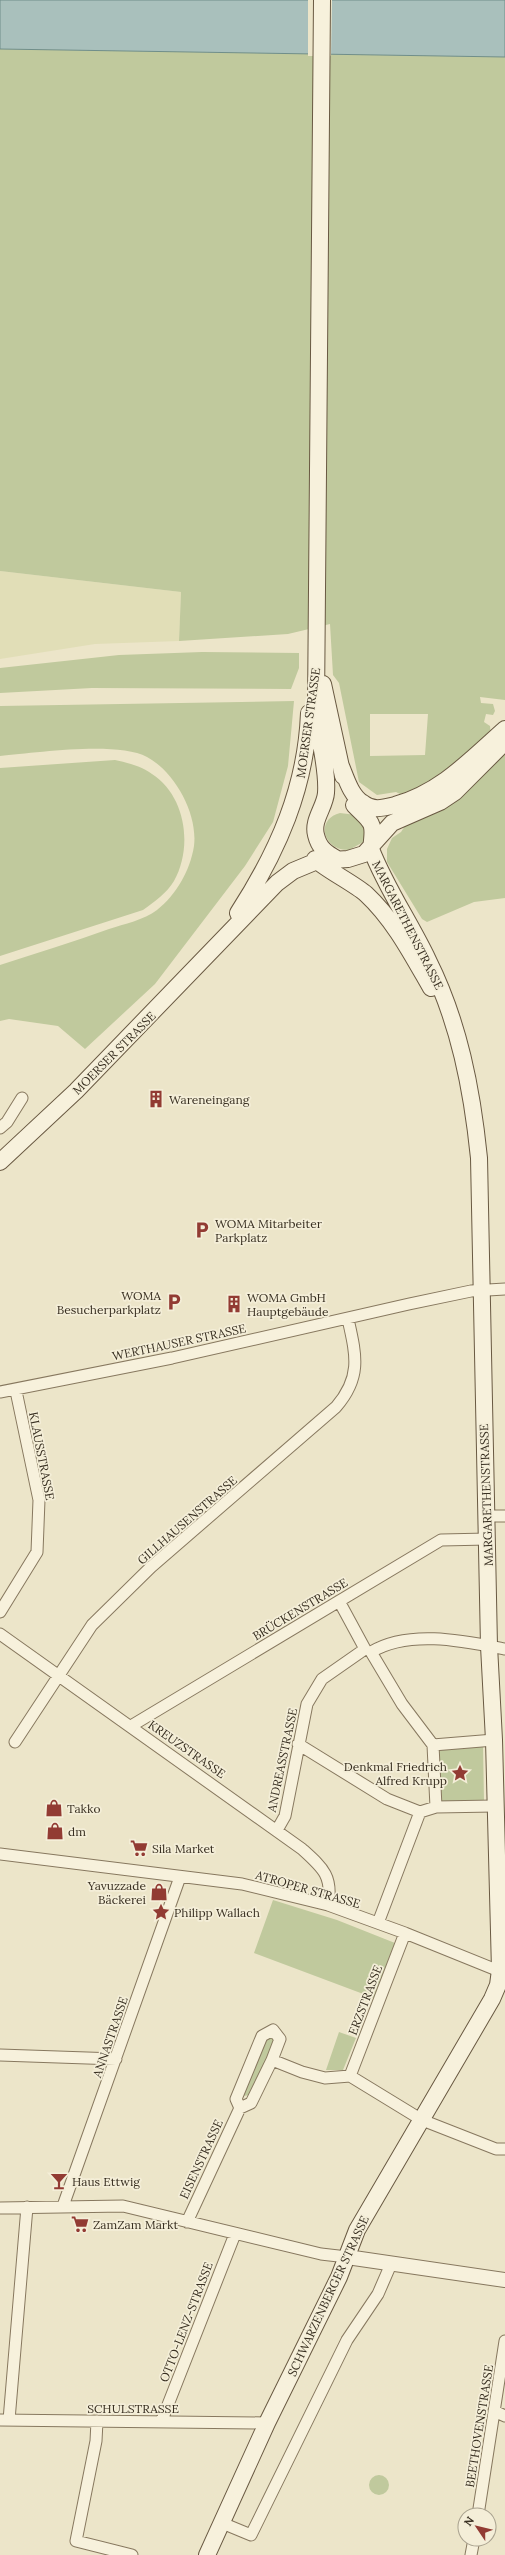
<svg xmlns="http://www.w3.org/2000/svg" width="505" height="2555" viewBox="0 0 505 2555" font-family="Lora,serif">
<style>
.farmland{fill:#e1deb7}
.green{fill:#c0c99d;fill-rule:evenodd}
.water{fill:#a9c0bc;stroke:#708e8a}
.pier{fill:#ece5c9}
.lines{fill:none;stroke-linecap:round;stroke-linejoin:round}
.minor-casing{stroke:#87785f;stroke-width:13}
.tertiary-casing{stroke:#87785f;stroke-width:16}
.secondary-casing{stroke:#695942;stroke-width:18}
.minor{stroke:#f7f1dc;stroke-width:11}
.tertiary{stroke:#f7f1dc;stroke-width:14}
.secondary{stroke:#f7f1dc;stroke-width:16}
.labels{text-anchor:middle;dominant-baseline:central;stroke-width:3.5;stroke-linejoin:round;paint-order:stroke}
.street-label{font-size:12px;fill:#382f21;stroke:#f4eed8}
.poi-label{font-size:12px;fill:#382f21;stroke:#f4eed8;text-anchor:start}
</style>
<rect width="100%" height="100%" fill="#ece5c9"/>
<path class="farmland" d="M0,571l181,21 -2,49 -84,3 -95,15z"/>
<path class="green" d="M0,39l505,10v651l-25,-3 1,6 12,1 2,7 -2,4 -7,-1 -2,8 6,4 1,10 -83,62 -12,-6 -19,3 -18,-13 -20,-99 -6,-8 -3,-51 -42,10 -109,7 2,-49 -181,-21zM370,714h58l-3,41 -55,1z
M202,652l97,1v15l-8,21 -199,-1 -92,5v-25l119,-13z
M294,701l-6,65 -15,56 -28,44 -90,118 -70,65 -27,-23 -49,-7 -9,2v-56c36,-12 73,-23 109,-36 15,-5 35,-9 48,-19 19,-15 33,-39 37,-64 4,-32 -19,-74 -47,-89 -30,-16 -112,-4 -147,-1v-50z
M505,746v152l-31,4 -47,20 -5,-3 -35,-57v-13l5,-11 9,-6 8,-12z
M115,760c13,3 26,6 37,14 34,22 41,73 22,107 -7,12 -20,21 -31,29l-143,46v-188z
M340,813l16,2 11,9 -2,17 -16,9c-25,1 -35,-30 -9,-37z
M483,1745l1,56h-44l-3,-52z
M273,1900l64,20 58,23 -21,55 -120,-45z
M339,2032l17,6 -13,32h-17z
M270,2035l4,4v3l-24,53 -7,1 20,-56z
M369 2485a10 10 0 1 1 20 0a10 10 0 1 1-20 0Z"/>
<path class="water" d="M0,0h505v57l-505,-8z"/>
<path class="pier" d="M308,0h24l-1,56h-23z"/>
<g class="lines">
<g class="minor-casing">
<path id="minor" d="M0,1128l7,-6 15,-24
M0,1392l172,-34 237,-54 62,-13 34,-2
M488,1516h17
M339,1601l26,48
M0,1612l37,-60 2,-52 -23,-109
M0,1634l302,215c21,19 31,27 26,56
M371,1652c38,-23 93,-11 134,-3
M371,1652l31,52 31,41
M131,1726l310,-186 47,-1
M15,1742l77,-117 59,-58 185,-160c26,-30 20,-52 12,-88
M298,1744l89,55 33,13
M436,1807l-3,-62 61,-5
M420,1812l16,-5 58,-1
M277,1830l8,-14 22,-112 15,-25 43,-30
M0,1854l242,30 86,21 77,28 99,40
M378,1923l42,-111
M0,2055l116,4
M272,2060l30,12 23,6 25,-2 72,44 74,29h9
M350,2076l55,-143
M63,2206l117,-329
M0,2208l123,-2 198,48 26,3
M187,2222l53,-114 11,-5 21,-43 8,-21 -7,-9 -11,6 -26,63 4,9
M494,2411l11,5
M0,2420l267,3
M9,2420l18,-213
M162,2420l73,-186
M97,2421l-1,20 -20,100 56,14
M478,2515l27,-174
M222,2523l29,12 96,-195 31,-46 13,-30
M471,2555l3,-16"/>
</g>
<g class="tertiary-casing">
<path id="tertiary" d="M347,2257l158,23"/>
</g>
<g class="secondary-casing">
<path id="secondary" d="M322,0l-6,707c1,29 12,58 10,86 -1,14 -14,27 -10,42 3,13 10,18 21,24
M323,684l20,92
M341,766c5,12 10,30 22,37 10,8 20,5 32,2 46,-13 75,-45 110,-76
M354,805c18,19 21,15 17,44
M315,859c5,7 40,25 51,35 28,26 46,61 65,94
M238,913c40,-62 68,-125 71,-200
M0,1162l76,-71 201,-208 16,-12 24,-10 31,-2 16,-5 28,-31 48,-21 15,-10 50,-50
M207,2555l60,-132 72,-146 18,-47 135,-231 6,-14 2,-15 -6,-230 -5,-94 -10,-488c-7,-69 -20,-136 -51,-198 -18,-38 -42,-72 -57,-111"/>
</g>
<use href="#minor" class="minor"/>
<use href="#tertiary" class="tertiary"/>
<use href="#secondary" class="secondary"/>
</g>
<defs>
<g id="building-bare" transform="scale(1.38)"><path d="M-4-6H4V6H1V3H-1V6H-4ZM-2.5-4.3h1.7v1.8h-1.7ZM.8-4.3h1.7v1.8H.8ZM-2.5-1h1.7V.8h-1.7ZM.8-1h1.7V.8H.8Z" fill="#923b33" stroke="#f4eed8" stroke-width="2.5" paint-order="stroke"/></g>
<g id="parking-bare" transform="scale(1.38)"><path d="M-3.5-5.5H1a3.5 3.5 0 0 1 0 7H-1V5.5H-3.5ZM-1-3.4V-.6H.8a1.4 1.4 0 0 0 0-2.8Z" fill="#923b33" stroke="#f4eed8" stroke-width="2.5" paint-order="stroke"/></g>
<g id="sight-bare" transform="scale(1.38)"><path d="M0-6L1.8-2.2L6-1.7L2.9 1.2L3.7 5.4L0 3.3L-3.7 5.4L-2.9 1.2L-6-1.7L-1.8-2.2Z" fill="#923b33" stroke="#f4eed8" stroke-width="2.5" paint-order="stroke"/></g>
<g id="shop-bare" transform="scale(1.38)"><path d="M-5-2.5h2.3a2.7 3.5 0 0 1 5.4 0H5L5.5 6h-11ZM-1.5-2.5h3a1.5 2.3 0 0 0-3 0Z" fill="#923b33" stroke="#f4eed8" stroke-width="2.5" paint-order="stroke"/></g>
<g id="supermarket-bare" transform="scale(1.38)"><path d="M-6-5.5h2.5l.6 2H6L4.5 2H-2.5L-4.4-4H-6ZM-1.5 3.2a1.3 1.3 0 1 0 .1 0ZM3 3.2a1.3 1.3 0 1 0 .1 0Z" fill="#923b33" stroke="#f4eed8" stroke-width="2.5" paint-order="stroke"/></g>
<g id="bar-bare" transform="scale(1.38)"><path d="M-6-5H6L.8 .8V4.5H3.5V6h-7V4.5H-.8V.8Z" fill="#923b33" stroke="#f4eed8" stroke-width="2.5" paint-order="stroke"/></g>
</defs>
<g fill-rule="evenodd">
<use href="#building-bare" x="156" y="1099"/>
<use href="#parking-bare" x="202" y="1230"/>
<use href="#parking-bare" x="174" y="1302"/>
<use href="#building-bare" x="234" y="1304"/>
<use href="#sight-bare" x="460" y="1773"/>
<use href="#shop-bare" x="54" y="1808"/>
<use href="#shop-bare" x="55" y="1831"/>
<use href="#supermarket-bare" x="139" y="1848"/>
<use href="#shop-bare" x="159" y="1892"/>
<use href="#sight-bare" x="161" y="1912"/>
<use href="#bar-bare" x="59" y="2181"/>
<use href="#supermarket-bare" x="80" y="2224"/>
</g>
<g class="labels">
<g class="street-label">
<text transform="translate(308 723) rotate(-82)">MOERSER STRASSE</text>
<text transform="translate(408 925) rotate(63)">MARGARETHENSTRASSE</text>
<text transform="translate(114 1053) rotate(-45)">MOERSER STRASSE</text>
<text transform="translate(179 1342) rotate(-12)">WERTHAUSER STRASSE</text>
<text transform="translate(42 1456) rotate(79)">KLAUSSTRASSE</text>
<text transform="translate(486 1495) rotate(-92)">MARGARETHENSTRASSE</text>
<text transform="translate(187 1520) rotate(-41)">GILLHAUSENSTRASSE</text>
<text transform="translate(300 1609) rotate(-31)">BRÜCKENSTRASSE</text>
<text transform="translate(187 1749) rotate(35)">KREUZSTRASSE</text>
<text transform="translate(282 1760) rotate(-78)">ANDREASSTRASSE</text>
<text transform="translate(308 1889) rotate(16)">ATROPER STRASSE</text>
<text transform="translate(365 2000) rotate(-69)">ERZSTRASSE</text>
<text transform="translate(110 2037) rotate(-71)">ANNASTRASSE</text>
<text transform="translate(201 2159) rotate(-65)">EISENSTRASSE</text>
<text transform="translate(328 2296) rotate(-65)">SCHWARZENBERGER STRASSE</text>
<text transform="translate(186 2322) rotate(-69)">OTTO-LENZ-STRASSE</text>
<text x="133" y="2408">SCHULSTRASSE</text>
<text transform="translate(479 2426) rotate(-81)">BEETHOVENSTRASSE</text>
</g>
<g class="poi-label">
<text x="169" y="1099">Wareneingang</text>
<text x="215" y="1223">WOMA Mitarbeiter<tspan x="215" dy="14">Parkplatz</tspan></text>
<text x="161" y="1295" text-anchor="end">WOMA<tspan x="161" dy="14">Besucherparkplatz</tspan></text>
<text x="247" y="1297">WOMA GmbH<tspan x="247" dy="14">Hauptgebäude</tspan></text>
<text x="447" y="1766" text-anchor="end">Denkmal Friedrich<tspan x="447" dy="14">Alfred Krupp</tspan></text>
<text x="67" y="1808">Takko</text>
<text x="68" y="1831">dm</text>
<text x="152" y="1848">Sila Market</text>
<text x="146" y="1885" text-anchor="end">Yavuzzade<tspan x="146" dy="14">Bäckerei</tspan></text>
<text x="174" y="1912">Philipp Wallach</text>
<text x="72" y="2181">Haus Ettwig</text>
<text x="93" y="2224">ZamZam Markt</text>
</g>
</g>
<g transform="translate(477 2527) rotate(305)"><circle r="19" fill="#f4eed8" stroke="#a9a28f"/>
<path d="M0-3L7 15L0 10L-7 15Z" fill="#923b33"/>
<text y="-6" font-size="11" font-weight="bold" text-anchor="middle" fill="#382f21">N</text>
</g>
</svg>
